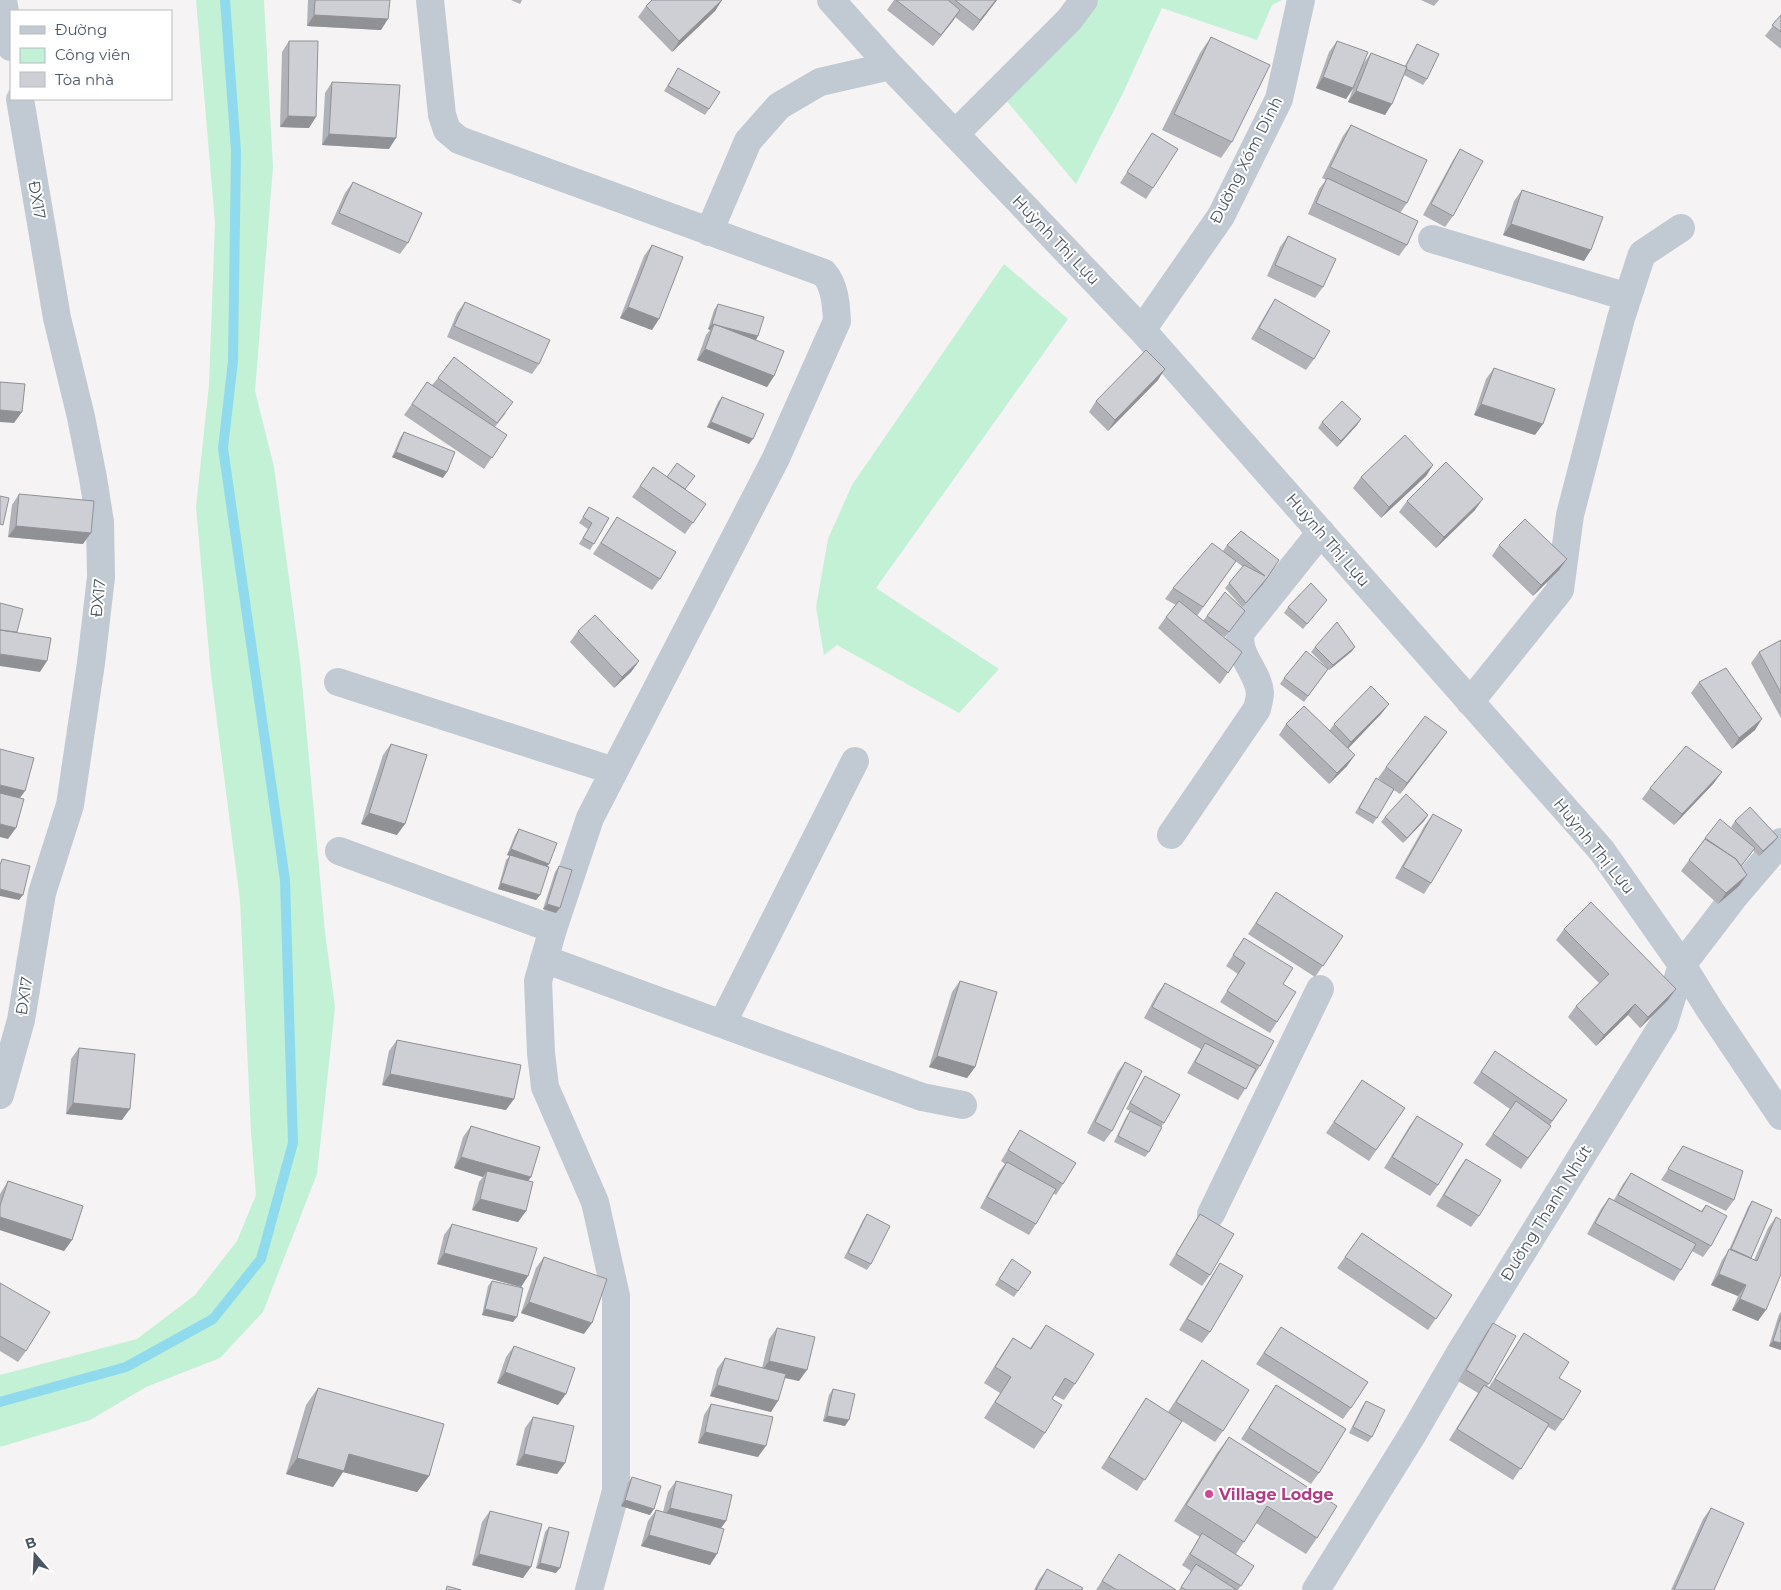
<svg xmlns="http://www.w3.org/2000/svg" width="1781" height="1590" viewBox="0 0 1781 1590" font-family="Montserrat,sans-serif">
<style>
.green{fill:#c3f1d5}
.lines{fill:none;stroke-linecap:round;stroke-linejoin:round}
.stream{stroke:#90daee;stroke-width:10}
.minor{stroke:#c1cad2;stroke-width:28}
.wall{fill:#b0b2b7}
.shaded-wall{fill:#909195}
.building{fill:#cdcfd5;stroke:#909195}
.hotel-dot{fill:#d1479c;stroke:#fff;stroke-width:2}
.labels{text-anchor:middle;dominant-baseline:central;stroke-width:4;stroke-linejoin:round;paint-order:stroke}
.street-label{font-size:16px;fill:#4a5661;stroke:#fff}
.hotel-label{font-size:16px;font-weight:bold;fill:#b23c85;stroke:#fff;text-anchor:start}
</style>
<rect width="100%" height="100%" fill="#f5f3f3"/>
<path class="green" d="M196,0h68l9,167 -18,224 19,76 26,194 25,271 10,75 -18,167 -54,138 -43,46 -74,29 -56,33 -90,27v-72l137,-36 58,-44 42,-54 19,-46 -5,-63 -11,-232 -29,-225 -15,-168 13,-122 6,-162z
M1068,0h214l-10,5 -15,35 -95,-32 -40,87 -46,89 -80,-96z
M1004,264l64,55 -192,269 123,81 -40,44 -122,-68 -13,10 -8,-48 12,-68 24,-54z"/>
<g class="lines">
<path class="stream" d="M0,1402l126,-35 87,-48 48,-60 32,-116 -8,-263 -62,-432 10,-87 3,-210 -11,-151"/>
<path class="minor" d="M3,0l8,47
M430,0l12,115 5,15 12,10 365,133c11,13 12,31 13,48l-61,137 -186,360 -37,111 -15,52 3,72 4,34 50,115 21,94v195l-27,99
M831,0l59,66 252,264 440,498 20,23 80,114 28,45 71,106
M955,134l114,-114 15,-20
M709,232l39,-91 31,-35 41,-24 70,-16
M1432,239l196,58
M1142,330l79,-114 58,-117 22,-99
M338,682l276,89
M1470,702l90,-112 10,-75 51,-197 21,-64 39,-26
M1171,835l86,-126c1,-5 3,-11 3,-16 -2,-23 -24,-37 -19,-61l80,-100
M339,851l214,78
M544,959l378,138 41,8
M722,1024l133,-263
M0,1095l21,-75 21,-127 28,-88 21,-142 10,-86 -1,-55 -7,-44 -12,-61 -24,-99 -37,-219
M1211,1214l109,-225
M1316,1590l98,-158 47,-81 203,-328 18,-58 52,-68 47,-55"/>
</g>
<path class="wall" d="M308,0h82l-9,30 -74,-4z
M511,0h11l-2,4z
M722,0l-7,11 -43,41 -34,-35 8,-11z
M894,0h103l-24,31 -18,-14 -22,29 -46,-36z
M1421,0h18l-5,6z
M1781,15v34l-16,-13z
M1211,37l21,105 -11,16 -59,-28 38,-77z
M289,41l20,87 -29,-1 2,-75z
M1337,41l26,23 8,-11 34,13 9,-17 3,-5 10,35 -4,6 -19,-10 -19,40 -37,-13 5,-13 -7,10 -30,-11 13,-36z
M678,68l31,41 -4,6 -41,-24z
M332,82l57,67 -67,-4 3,-52z
M1351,125l56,78 -7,10 7,32 -8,11 -91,-42 11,-25 7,-9 -4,-2 21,-42z
M1152,133l1,55 -7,11 -26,-16z
M1460,149l-7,67 -8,11 -22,-12 30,-55z
M353,182l55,61 -8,11 -69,-30 14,-31z
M1522,190l62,71 -81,-26 11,-34z
M1288,236l35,51 -8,11 -48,-22 13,-29z
M652,245v85l-32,-12 24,-62z
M1275,299l39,60 -8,11 -55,-31 17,-29z
M465,302l74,62 -7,10 -85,-37 10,-24z
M718,304l38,36 18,36 -7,11 -70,-27 9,-25 4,-5 -2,-1 6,-19z
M1494,368l41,67 -61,-20 12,-36z
M438,378l68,35 -11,14 12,8 -23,34 -80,-54 23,-33 5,3z
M1158,380l-50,51 -19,-19 7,-11z
M722,397l27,47 -42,-17 11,-25z
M1361,419l-4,6 -20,22 -19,-19 4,-6z
M404,432l39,46 -51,-21 8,-19z
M1433,465l-7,11 -45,42 -28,-30 8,-11z
M653,467l53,37 -21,30 -53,-37z
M19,494l64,50 -75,-7 4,-32z
M1407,501l68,9 -39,38 -37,-36z
M589,507l20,11 -19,32 -11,-6 9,-15 -9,-6z
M617,517l43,62 -8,11 -59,-36z
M1227,545l52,15 -16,24 -21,24 3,3 -20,26 -11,-7 28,22 -22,32 -62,-56 8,-11 10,-12 -11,-6 8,-11 63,-27 -39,55 6,5 22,-29 17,15 -17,-19 18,-21 -20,-16z
M1499,545l60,25 -26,26 -41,-40z
M1327,600l-24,29 -19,-16 4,-6z
M578,631l61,30 -8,11 -17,16 -44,-46z
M1781,640v78l-30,-55 8,-11z
M1315,647h40l-4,5 -22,18 -18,-18z
M1328,669l-24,33 -24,-18 4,-6z
M1699,682l56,48 -23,19 -41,-56z
M1389,704l-8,10 -33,34 -1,18 -18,18 -50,-49 7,-11 44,6 4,-6z
M1439,743l-39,51 -6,-4 -21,34 -18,-11 21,-35 8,5 -6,-5 8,-11z
M391,744l6,91 -36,-11 22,-69z
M1714,783l-40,42 -32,-26 8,-11z
M1433,814l-2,69 -7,11 -29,-16 30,-53z
M1428,815l-4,6 -21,22 -22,-21 4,-5z
M1735,821l39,21 -15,14 -6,-6 -12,17 -2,19 -21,18 -37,-33 24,-33 31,-6 -5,-5z
M519,829l28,37 -7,29 -4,5 -38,-11 8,-29 4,-4 -3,-1 8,-20z
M559,866l-3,47 -13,-4 12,-37z
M1276,892l67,44 -28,41 -67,-43z
M1564,929l104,71 -28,28 -12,-13 -32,31 -28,-29 8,-11 23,-23 -43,-43z
M1244,938l39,46 -6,38 -7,11 -50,-31 18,-28 -12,-8z
M960,981l15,86 -8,11 -38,-11 23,-75z
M1165,983l95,83 -22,34 -51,-27 14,-24 -57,-31 13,-24z
M397,1040l109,70 -124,-25 7,-34z
M79,1048l43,72 -56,-6 5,-55z
M1495,1051l72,49 -17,25 1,1 -30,43 -36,-24 25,-36 -37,-26z
M1125,1062l-13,69 -8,11 -17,-9 30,-60z
M1145,1076l19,47 -3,4 -12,25 -4,5 -31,-15 12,-25 4,-6 -4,-2z
M1362,1080l43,28 -36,53 -43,-28z
M1417,1116l21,69 -8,11 -46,-28 25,-41z
M471,1126l57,55 -2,30 -8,11 -46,-12 7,-28 4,-5 -29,-9 9,-31z
M1020,1130l43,54 -7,11 -3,-2 -17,31 -7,11 -49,-27 19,-36 6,-8 -4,-3 12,-20z
M1683,1146l51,54 -8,11 -65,-31z
M1466,1159l13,57 -8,11 -35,-21 22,-36z
M1631,1173l70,38 5,-6 5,41 -8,11 -11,-6 -11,19 -7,11 -87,-47 14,-25 8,-11 5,2 9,-16z
M8,1181l64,59 -8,11 -64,-21v-36z
M1752,1201l20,9 -22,48 4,2 14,-32 8,-11 -18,104 -26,-11 6,-14 -27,-11 11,-25 7,-10 19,-43z
M867,1214l4,50 -4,6 -23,-12 19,-38z
M1200,1214l10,61 -8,11 -33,-21 24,-40z
M452,1224l76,52 -7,11 -84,-23 7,-29z
M1362,1233l90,62 -24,35 -91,-62z
M544,1257l40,77 -63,-21 15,-45z
M1012,1259l19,13 -17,25 -19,-12z
M1220,1263l-10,69 -8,11 -23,-13 34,-56z
M492,1281l21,41 -31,-7 6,-29z
M0,1283l26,68 -8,11 -18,-11z
M1781,1312v38l-12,-4 10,-32z
M1493,1323l-4,61 -2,2 2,1 35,-54 35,45 4,42 -8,11 -7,-4 -35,53 -64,-40 29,-47 -20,-12 27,-47z
M1046,1325l29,59 -11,16 -10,-5 -2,4 -7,34 -11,16 -50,-31 16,-25 -16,-10 18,-29 11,-16 17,10z
M1281,1327l70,81 -8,11 -87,-55z
M777,1328l22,53 -15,-3 -13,34 -61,-16 7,-27 8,-11 37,10 7,-29z
M514,1346l44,59 -61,-22 9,-26z
M1202,1360l21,71 -8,11 -33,-21 -45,70 -36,-23 45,-70 22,14z
M1276,1385l43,88 -8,11 -70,-45z
M318,1388l111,88 -12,16 -74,-20 -10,15 -47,-13 20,-69z
M833,1389l12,37 -22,-5 6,-26z
M1366,1401l6,36 -4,5 -19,-9 13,-26z
M711,1404l47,53 -60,-14 6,-28z
M533,1417l32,46 -8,11 -41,-9 9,-37z
M1229,1437l88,101 -11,16 -50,-31 -20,31 18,12 -16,24h-59l12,-19 -9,-6 18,-28 -26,-16 43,-68z
M632,1477l18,38 -29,-9 7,-23z
M676,1481l50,40 -5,7 -11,37 -69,-19 7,-25 8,-11 7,2 5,-20z
M1711,1508l3,82h-43l32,-71z
M490,1511l33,67 -51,-13 10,-43z
M549,1527l7,46 -20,-5 9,-36z
M1119,1554l57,36h-80z
M1047,1569l35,21h-48l5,-10z"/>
<path class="shaded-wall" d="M722,0l-7,11 -43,41 7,-11z
M996,0h1l-24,31 7,-11z
M960,10l-7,11 -20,25 8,-11z
M314,15l74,4 -7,11 -74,-4z
M1323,77l30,11 -7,11 -30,-11z
M1356,91l36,13 -7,11 -37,-13z
M288,116l28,1 -7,11 -29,-1z
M329,134l67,4 -7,11 -67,-4z
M1511,224l80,26 -7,11 -81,-26z
M628,307l31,12 -7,11 -32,-12z
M712,324h2l-4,6 -2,-1z
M714,324l44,12 -3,6z
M705,349l69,27 -7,11 -70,-27z
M1165,369l-7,11 -50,51 7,-11z
M1481,404l62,20 -8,11 -61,-20z
M0,410l22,2 -8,11 -14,-1z
M1361,419l-4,6 -20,22 4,-6z
M711,422l42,17 -4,5 -42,-17z
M396,452l51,20 -4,6 -51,-21z
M1433,465l-7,11 -45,42 8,-11z
M1483,499l-8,11 -39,38 8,-11z
M16,526l75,7 -8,11 -75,-7z
M1567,559l-8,11 -26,26 8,-11z
M1267,578l-4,6 -21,24 4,-5z
M1355,647l-4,5 -22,18 4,-5z
M0,654l47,7 -7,11 -40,-6z
M639,661l-8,11 -17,16 8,-11z
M1389,704l-8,10 -37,39 7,-11z
M1762,719l-7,11 -23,19 7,-11z
M1447,732l-8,11 -39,51 7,-11z
M1355,755l-8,11 -18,18 8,-11z
M1722,772l-8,11 -40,42 8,-11z
M0,785l25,6 -8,11 -17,-4z
M369,813l36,11 -8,11 -36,-11z
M1428,815l-4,6 -21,22 4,-5z
M0,824l16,4 -8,11 -8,-2z
M1778,837l-4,5 -15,14 4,-5z
M511,849l38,15 -4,5 -38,-14z
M1747,875l-8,11 -21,18 8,-11z
M501,883l39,12 -4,5 -38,-11z
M0,889l23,6 -4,5 -19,-4z
M547,904l13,4 -4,5 -13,-4z
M1676,989l-8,11 -28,28 8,-11z
M1635,1004l-7,11 -32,31 8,-11z
M937,1056l38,11 -8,11 -38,-11z
M390,1074l124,25 -8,11 -124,-25z
M73,1103l57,6 -8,11 -56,-6z
M461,1157l70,20 -8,11 -36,-17 -4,6 -29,-9z
M480,1199l46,12 -8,11 -46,-12z
M0,1217l72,23 -8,11 -64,-21z
M444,1253l84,23 -7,11 -84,-23z
M1719,1274l27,11 -8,11 -27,-11z
M1740,1299l26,11 -8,11 -26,-11z
M529,1302l63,21 -8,11 -63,-21z
M485,1309l32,8 -4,5 -31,-7z
M1773,1341l8,2v7l-12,-4z
M769,1361l38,9 -8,11 -38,-9z
M505,1372l61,22 -8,11 -61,-22z
M717,1385l61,16 -7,11 -61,-16z
M827,1416l22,4 -4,6 -22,-5z
M705,1432l61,14 -8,11 -60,-14z
M349,1454l80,22 -12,16 -74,-20 -10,15 -47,-13 11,-16z
M524,1454l41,9 -8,11 -41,-9z
M625,1500l29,9 -4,6 -29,-9z
M670,1508l56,13 -8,11 -56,-13z
M649,1535l68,19 -7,11 -69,-19z
M479,1554l52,13 -8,11 -51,-13z
M540,1563l20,5 -4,5 -20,-5z"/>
<path class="building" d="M315,0h75l-2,19 -74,-4z
M652,0h70l-43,41 -33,-35z
M896,0h52l12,10 -19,25z
M955,0h41l-16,20z
M1781,15v17l-9,-7z
M1211,37l59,28 -38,77 -58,-28z
M289,41h29l-2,76 -28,-1z
M1337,41l31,11 -15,36 -30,-11z
M1417,44l22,10 -12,25 -21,-10 1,-2 -1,-1z
M1371,53l36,14 -15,37 -36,-13z
M678,68l42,24 -11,17 -41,-23z
M332,82l68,3 -4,53 -67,-4z
M1351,125l76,35 -20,43 -77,-36z
M1152,133l26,16 -25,39 -26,-16z
M1460,149l23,12 -30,55 -22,-12z
M1327,178l91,43 -11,24 -91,-42z
M353,182l69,31 -14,30 -69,-30z
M1522,190l81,27 -12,33 -80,-26z
M1288,236l48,23 -13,28 -48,-22z
M652,245l31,12 -24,62 -31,-12z
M1275,299l55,32 -16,28 -55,-31z
M465,302l85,38 -11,24 -85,-38z
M718,304l46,13 -6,19 -46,-12z
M714,324l70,27 -10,25 -69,-27z
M1146,350l19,19 -50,51 -19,-19z
M454,357l59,45 -16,21 -59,-45z
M1494,368l61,21 -12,35 -62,-20z
M0,382l25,2 -3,28 -22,-2z
M427,382l80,53 -15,23 -80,-54z
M722,397l42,17 -11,25 -42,-17z
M1342,401l19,18 -20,22 -19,-19z
M404,432l51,20 -8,20 -51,-20z
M1405,435l28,30 -44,42 -28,-30z
M1446,462l37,37 -39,38 -37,-36z
M677,463l18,13 -10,13 -18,-12z
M653,467l53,37 -13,19 -53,-37z
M19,494l75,7 -3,32 -75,-7z
M0,496l9,2 -6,27 -3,-1z
M589,507l20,11 -15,26 -11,-6 9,-15 -9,-6z
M617,517l59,35 -16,27 -59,-36z
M1525,519l42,40 -26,26 -42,-40z
M1241,531l38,29 -12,18 -21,25 -17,-20 15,-18 21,11 -38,-31z
M1212,543l24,18 -33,46 -30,-19z
M1311,583l16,17 -20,24 -19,-17z
M1225,592l20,19 -16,21 -22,-16z
M1179,601l63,51 -14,21 -62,-56z
M0,603l23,6 -6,23 -17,-2z
M595,615l44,46 -17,16 -44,-46z
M1337,622l18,25 -22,18 -18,-18z
M0,630l51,8 -4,23 -47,-7z
M1781,640v53l-22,-41z
M1306,651l22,18 -20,27 -24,-18z
M1726,668l36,51 -23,19 -40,-56z
M1371,686l18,18 -38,38 -17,-18z
M1304,706l51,49 -18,18 -51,-49z
M1425,716l22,16 -40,51 -21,-16z
M391,744l36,11 -22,69 -36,-11z
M1686,746l36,26 -40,42 -32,-26z
M0,749l34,9 -9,33 -25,-6z
M1376,778l18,11 -17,29 -18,-10z
M0,793l24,6 -8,29 -16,-4z
M1406,794l22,21 -21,23 -22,-21z
M1750,807l28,30 -15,14 -28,-30z
M1433,814l29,16 -31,53 -28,-16z
M1720,819l35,29 -14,18 -5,-7 -31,-21z
M519,829l38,14 -8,21 -38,-15z
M1705,839l31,20 11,16 -21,18 -37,-33z
M510,855l39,12 -9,28 -39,-12z
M2,859l28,7 -7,29 -23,-6v-24z
M559,866l13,4 -12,38 -13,-4z
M1276,892l67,44 -20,30 -67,-43z
M1591,902l85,87 -28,28 -13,-13 -31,31 -28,-29 33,-32 -45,-45z
M1244,938l49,30 -10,16 13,8 -19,30 -50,-31 18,-28 -12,-8z
M960,981l37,11 -22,75 -38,-11z
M1165,983l109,58 -14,25 -108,-59z
M397,1040l124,25 -7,34 -124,-25z
M1205,1043l51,26 -10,20 -51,-27z
M79,1048l56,6 -5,55 -57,-6z
M1495,1051l72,49 -15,21 -71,-49z
M1125,1062l17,9 -30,60 -17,-9z
M1145,1076l35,19 -16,28 -34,-20z
M1362,1080l43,28 -29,42 -42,-28z
M1516,1101l35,25 -23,32 -35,-24z
M1130,1111l32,16 -13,25 -31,-16z
M1417,1116l46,28 -25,41 -46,-28z
M471,1126l69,21 -9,30 -70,-20z
M1020,1130l56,33 -13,21 -55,-34z
M1683,1146l60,25 -9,29 -66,-31z
M1466,1159l35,21 -22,36 -35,-21z
M1007,1162l49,27 -20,35 -49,-27z
M487,1171l46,11 -7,29 -46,-12z
M1631,1173l71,39 4,-7 21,11 -16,30 -93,-51z
M8,1181l75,25 -11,34 -72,-23v-11z
M1609,1198l87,46 -15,26 -86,-47z
M1752,1201l20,9 -21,48 -20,-9z
M867,1214l23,12 -19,38 -23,-11z
M1200,1214l34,20 -24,41 -34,-21z
M1776,1217l5,3v54l-15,36 -26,-11 6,-14 -27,-11 10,-25 28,12z
M452,1224l85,24 -9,28 -84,-23z
M1362,1233l90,62 -16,24 -91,-62z
M544,1257l63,22 -15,44 -63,-21z
M1012,1259l19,13 -13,19 -19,-12z
M1220,1263l23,13 -33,56 -23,-13z
M492,1281l31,7 -6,29 -32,-8z
M0,1283l50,29 -24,39 -26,-15z
M1781,1316v27l-8,-2z
M1493,1323l23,13 -27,48 -23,-14z
M1046,1325l48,29 -19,30 -10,-6 -13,21 10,6 -17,28 -50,-31 16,-25 -16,-10 18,-29 18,11z
M1281,1327l87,55 -17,26 -87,-55z
M777,1328l38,9 -8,33 -38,-9z
M1524,1333l45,29 -10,16 22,13 -18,29 -68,-41z
M514,1346l61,22 -9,26 -61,-22z
M725,1358l61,16 -8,27 -61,-16z
M1202,1360l47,30 -26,41 -47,-29z
M1276,1385l70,44 -27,44 -70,-45z
M1484,1385l65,39 -28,45 -64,-40z
M318,1388l126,36 -15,52 -80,-22 -5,17 -47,-13z
M833,1389l22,5 -6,26 -22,-4z
M1146,1398l36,23 -37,59 -36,-23z
M1366,1401l19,9 -13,27 -19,-10z
M711,1404l62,13 -7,29 -61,-14z
M533,1417l41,9 -9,37 -41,-9z
M1229,1437l108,69 -20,32 -50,-32 -23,36 -58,-37z
M632,1477l29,9 -7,23 -29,-9z
M676,1481l56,14 -6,26 -56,-13z
M1711,1508l33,15 -30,67h-40z
M656,1510l68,19 -7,25 -68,-19z
M490,1511l52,13 -11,43 -52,-13z
M549,1527l20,5 -9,36 -20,-5z
M1202,1533l52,33 -13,20 -51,-32z
M1119,1554l57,36h-59l-15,-9z
M1196,1564l41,26h-51l-5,-3z
M1047,1569l36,19 -1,2h-46z
M447,1586l14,4h-15z"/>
<circle class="hotel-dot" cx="1209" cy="1494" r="5"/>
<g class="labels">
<g class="street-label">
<text transform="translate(1246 160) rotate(-63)">Đường Xóm Dinh</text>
<text transform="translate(37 200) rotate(80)">ĐX17</text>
<text transform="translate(1056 240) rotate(46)">Huỳnh Thị Lựu</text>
<text transform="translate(1328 540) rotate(49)">Huỳnh Thị Lựu</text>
<text transform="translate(98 598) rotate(-84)">ĐX17</text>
<text transform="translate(1594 846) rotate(51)">Huỳnh Thị Lựu</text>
<text transform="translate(24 996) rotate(-81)">ĐX17</text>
<text transform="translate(1546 1213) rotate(-58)">Đường Thanh Nhứt</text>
</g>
<g class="hotel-label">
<text x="1219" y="1494">Village Lodge</text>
</g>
</g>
<rect x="10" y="10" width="162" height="90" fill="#ffffff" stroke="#b7bbc0"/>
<rect x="20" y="26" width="25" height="8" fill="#c1cad2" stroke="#b7bbc0"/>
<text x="55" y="35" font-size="15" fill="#4a5661">Đường</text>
<rect x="20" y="48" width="25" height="15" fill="#c3f1d5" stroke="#b7bbc0"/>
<text x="55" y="60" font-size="15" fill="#4a5661">Công viên</text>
<rect x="20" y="72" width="25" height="15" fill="#cdcfd5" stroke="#b7bbc0"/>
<text x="55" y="85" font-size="15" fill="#4a5661">Tòa nhà</text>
<g transform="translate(35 1555) rotate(341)" stroke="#ffffff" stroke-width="4" paint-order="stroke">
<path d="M0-4L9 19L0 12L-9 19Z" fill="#4a5661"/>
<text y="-8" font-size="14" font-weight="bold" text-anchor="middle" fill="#4a5661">B</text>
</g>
</svg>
